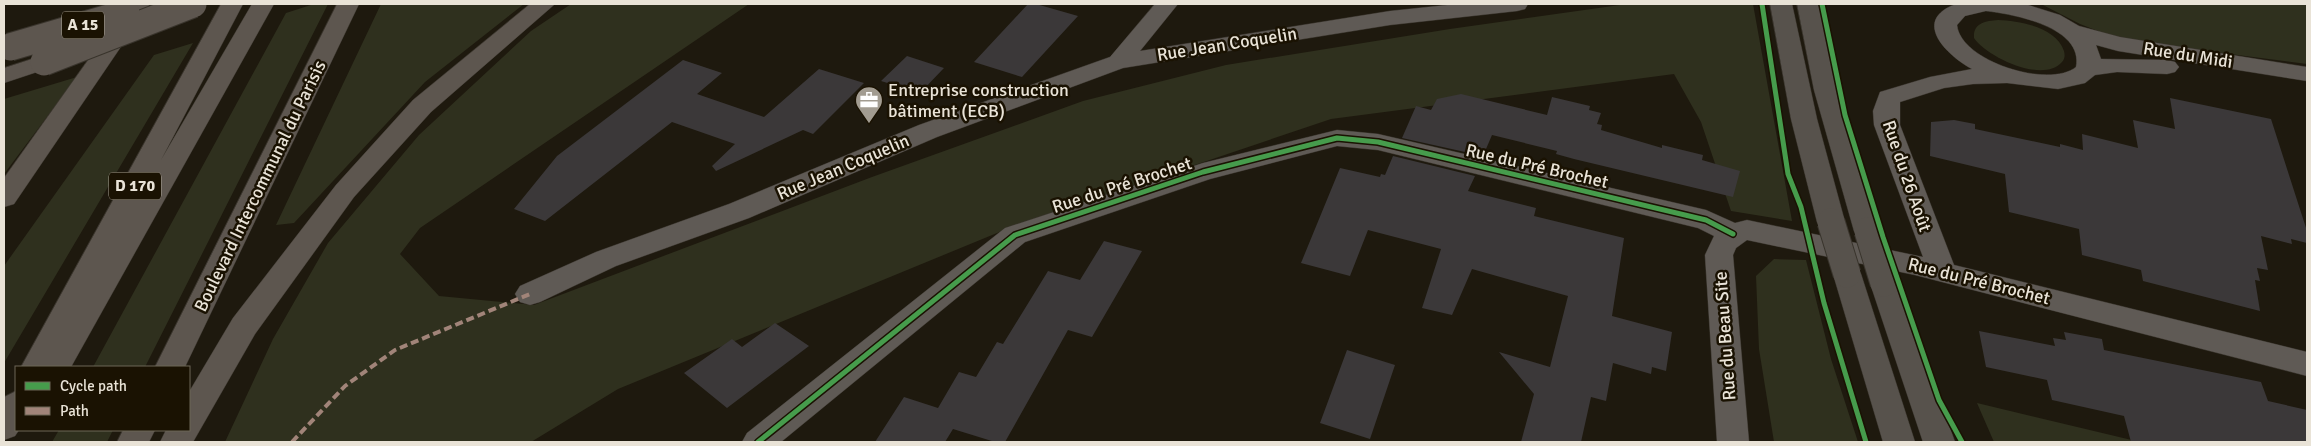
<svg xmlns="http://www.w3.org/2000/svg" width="2311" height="446" viewBox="0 0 2311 446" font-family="Signika,sans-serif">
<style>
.green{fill:#2f301e}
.building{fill:#3b3839}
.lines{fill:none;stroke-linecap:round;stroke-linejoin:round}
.street-casing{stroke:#39342c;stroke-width:1}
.secondary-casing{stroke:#39342c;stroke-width:1}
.highway-casing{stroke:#39342c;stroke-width:1}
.street{fill:#5f5a55;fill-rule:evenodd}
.secondary{fill:#57524c;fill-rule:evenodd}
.highway{fill:#5d564f;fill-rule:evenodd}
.secondary-bridge-casing{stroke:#39342c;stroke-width:29;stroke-linecap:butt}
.highway-bridge-casing{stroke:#39342c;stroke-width:29;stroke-linecap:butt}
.secondary-bridge{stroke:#57524c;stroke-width:27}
.highway-bridge{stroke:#5d564f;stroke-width:27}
.quiet{stroke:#a18479;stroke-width:4;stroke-dasharray:8 4;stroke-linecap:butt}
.cycleway-casing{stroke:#1a1202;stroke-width:8}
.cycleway{stroke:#469c4c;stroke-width:5}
.labels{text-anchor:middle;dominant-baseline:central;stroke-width:5;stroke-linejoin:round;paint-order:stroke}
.shield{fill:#1a1202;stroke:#aba497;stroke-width:1}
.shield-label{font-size:16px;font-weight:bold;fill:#e9e3d7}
.street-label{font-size:18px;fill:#e9e3d7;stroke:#1a1202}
.poi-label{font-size:18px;fill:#e9e3d7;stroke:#1a1202;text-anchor:start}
</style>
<rect width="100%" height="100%" fill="#1e190e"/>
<path class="green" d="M314,4h14l-183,363h-52l193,-354z
M381,4h143l-99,78 -131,141 -18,2z
M571,4h178l-329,224 -20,26 39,42 95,9 338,-128 211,-76 143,-36 224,-36 177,-25h126l39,217 -61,-10 -30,-89 -27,-48 -343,45 -317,107 -396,163 -87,53h-306l48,-103 55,-96 91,-108 112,-104z
M2041,4h266v60l-186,-24 -41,-16z
M1998,20c22,1 58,7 66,31 1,4 1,8 -2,11 -19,22 -75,-5 -88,-24 -1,-15 11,-17 24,-18z
M193,43l-189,320v-97l150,-211z
M77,77l-73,97v-75z
M1774,259l32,1 25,99 27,83h-84l-15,-93 -3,-73z
M1977,403l163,39h-146z
M59,430h54l-6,12h-55z"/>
<path class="building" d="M1028,4h8l42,12 -56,61 -48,-15z
M907,56l37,12 -24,25 -39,-12z
M683,60l39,13 -25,21 67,23 55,-48 45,14 -51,51 -10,-4 -87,41 -4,-5 23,-22 -63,-22 -127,99 -31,-12 43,-53z
M1461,94l86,21 5,-18 38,9 -1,4 12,3 -4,11 5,1 -1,5 61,18v-3l41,10 -1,5 38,11 -7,26 -159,-38 -18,-5 1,-3 -65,-16 -9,21 -81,-18 14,-32 15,4 6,-11z
M2170,98l101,21 36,112v12l-16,-4 1,5 -31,-8 7,34 -11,-2 3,13 -5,-1 5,31 -117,-30 -2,-11 -59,-15 -3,-26 -70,-17 -4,-38 -75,-18 1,-34 23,-2 21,4v5l85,18v-3l23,6 -1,-16 56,14 -5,-28 42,9z
M1393,156l82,20 -7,15 68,17 -2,8 90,22 -12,78 60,16 -6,39 -14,-4 -1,7 -38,-11 -7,38 -15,-4 -10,45h-60l13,-48 -35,-42 51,15 18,-71 -96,-27 -20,46 -30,-7 19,-59 -73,-19 -18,46 -49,-13 39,-95 40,9 1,-3 4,1z
M1104,241l38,10 -50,86 -24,-7 -63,112h-10l-42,-13 -8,13h-70l29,-45 34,11 21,-36 17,5 21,-35 6,2 45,-73 32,9z
M775,323l34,23 -82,62 -43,-35 48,-34 10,8z
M1979,331l76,15 -2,-8 13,2 -2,-8 38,7 2,11 157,32 7,19 39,9v32h-176l-7,-26 -72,-16 -5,-20 -61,-13z
M1347,350l48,15 -25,74 -50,-16z"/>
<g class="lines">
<g class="street-casing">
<path id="street" d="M1155,4h23l-38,47 250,-40 67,-7h71l-3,5 -8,2 -127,14 -267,43 -186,69 -188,81 -133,48 -76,36 -10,3 -10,-3 -5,-8 5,-8 76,-34 133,-48 190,-79 191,-68z
M1956,4h69l35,11 19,11 41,11 187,30v14l-189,-30 -22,-6 5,14 66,1 8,2 4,5 -4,5 -8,2 -50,-2 -22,3 -10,8 -27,6 -51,-6 -34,1 -29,4 -44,14v23l54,140 353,87v24l-392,-101 -168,-35 -11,8 -3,7 16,187h-32l-12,-187 9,-19 -16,-8 -320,-78 -41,-4 -127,33 -185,63 -244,200h-39l5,-9 258,-205 198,-65 134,-33 41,4 328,76 29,13 12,-3 176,37 -49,-132 -1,-14 7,-19 50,-15 42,-8c-26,-14 -61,-49 -16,-65zM1986,11c27,3 98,16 90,56 -27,22 -116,-6 -119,-42l8,-9z"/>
</g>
<g class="secondary-casing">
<path id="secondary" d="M1770,4h22l25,115 28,103 -4,7 -10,3 -10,-3 -4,-7 -26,-103z
M1797,4h22l19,86 44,141 -4,7 -10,3 -10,-3 -4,-7 -40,-141z
M1847,264l10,3 4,7 54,168h-32l-50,-168 4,-7z
M1884,272l10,4 4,7 57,159h-32l-53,-159 4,-7z"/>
</g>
<g class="highway-casing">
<path id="highway" d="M128,4h22l-136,200 -10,3v-29z
M221,4h22l-82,156 91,-156h22l-203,363h-50z
M337,4h22l-174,363h-30z
M530,4h25l-124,108 -77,85 -99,137 -62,108h-33l6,-12h23v-38l44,-74 103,-133 77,-85z
M44,55l8,2 4,5 -4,5 -48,16v-15z
M16,391v39h3l-4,6 -11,4v-43z
M123,430h32l-6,12h-32z"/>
</g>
<use href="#street" class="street"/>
<use href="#secondary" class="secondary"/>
<use href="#highway" class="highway"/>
<g class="secondary-bridge-casing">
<path id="secondary-bridge" d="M1831,222l16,52
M1868,231l16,52"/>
</g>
<g class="highway-bridge-casing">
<path id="highway-bridge" d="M10,47l116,-34
M44,62l149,-58"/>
</g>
<use href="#secondary-bridge" class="secondary-bridge"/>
<use href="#highway-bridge" class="highway-bridge"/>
<path class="quiet" d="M292,442l53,-56 50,-36 135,-56"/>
<g class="cycleway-casing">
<path id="cycleway" d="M1762,4l26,170 13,33 23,96 42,139
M1822,4l23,111 38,122 56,163 23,42
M758,442l257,-207 188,-63 134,-34 41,4 328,78 27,14"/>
</g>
<use href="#cycleway" class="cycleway"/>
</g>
<defs>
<g id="office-pin" transform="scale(1.4375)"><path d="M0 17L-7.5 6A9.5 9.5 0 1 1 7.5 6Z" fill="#a29c91" stroke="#1a1202"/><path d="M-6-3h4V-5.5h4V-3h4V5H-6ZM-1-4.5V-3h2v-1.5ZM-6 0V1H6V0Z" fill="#fff"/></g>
</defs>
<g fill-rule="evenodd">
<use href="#office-pin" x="869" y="100"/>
</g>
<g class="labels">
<g class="shield">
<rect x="62" y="11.5" width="42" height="27" rx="4"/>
<rect x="109" y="172.5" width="52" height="27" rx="4"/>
</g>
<g class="shield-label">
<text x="83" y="25">A 15</text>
<text x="135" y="186">D 170</text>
</g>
<g class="street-label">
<text transform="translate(1227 44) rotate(-9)">Rue Jean Coquelin</text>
<text transform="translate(2188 55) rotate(9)">Rue du Midi</text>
<text transform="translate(1537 166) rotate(13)">Rue du Pré Brochet</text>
<text transform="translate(843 167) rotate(-23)">Rue Jean Coquelin</text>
<text transform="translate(1907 176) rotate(71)">Rue du 26 Août</text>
<text transform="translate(1122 185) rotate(-18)">Rue du Pré Brochet</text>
<text transform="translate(260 186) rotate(-64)">Boulevard Intercommunal du Parisis</text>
<text transform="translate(1979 281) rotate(14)">Rue du Pré Brochet</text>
<text transform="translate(1725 336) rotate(-94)">Rue du Beau Site</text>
</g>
<g class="poi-label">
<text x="888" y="90">Entreprise construction<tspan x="888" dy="21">bâtiment (ECB)</tspan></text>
</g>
</g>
<rect width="2311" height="446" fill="none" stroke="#e9e3d7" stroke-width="10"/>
<rect x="15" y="366" width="175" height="65" fill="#1a1202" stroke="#6d6657"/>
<rect x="25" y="382" width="25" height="8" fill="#469c4c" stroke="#6d6657"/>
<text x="60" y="391" font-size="15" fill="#e9e3d7">Cycle path</text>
<rect x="25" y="407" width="25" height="8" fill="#a18479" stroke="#6d6657"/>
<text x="60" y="416" font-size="15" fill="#e9e3d7">Path</text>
</svg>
